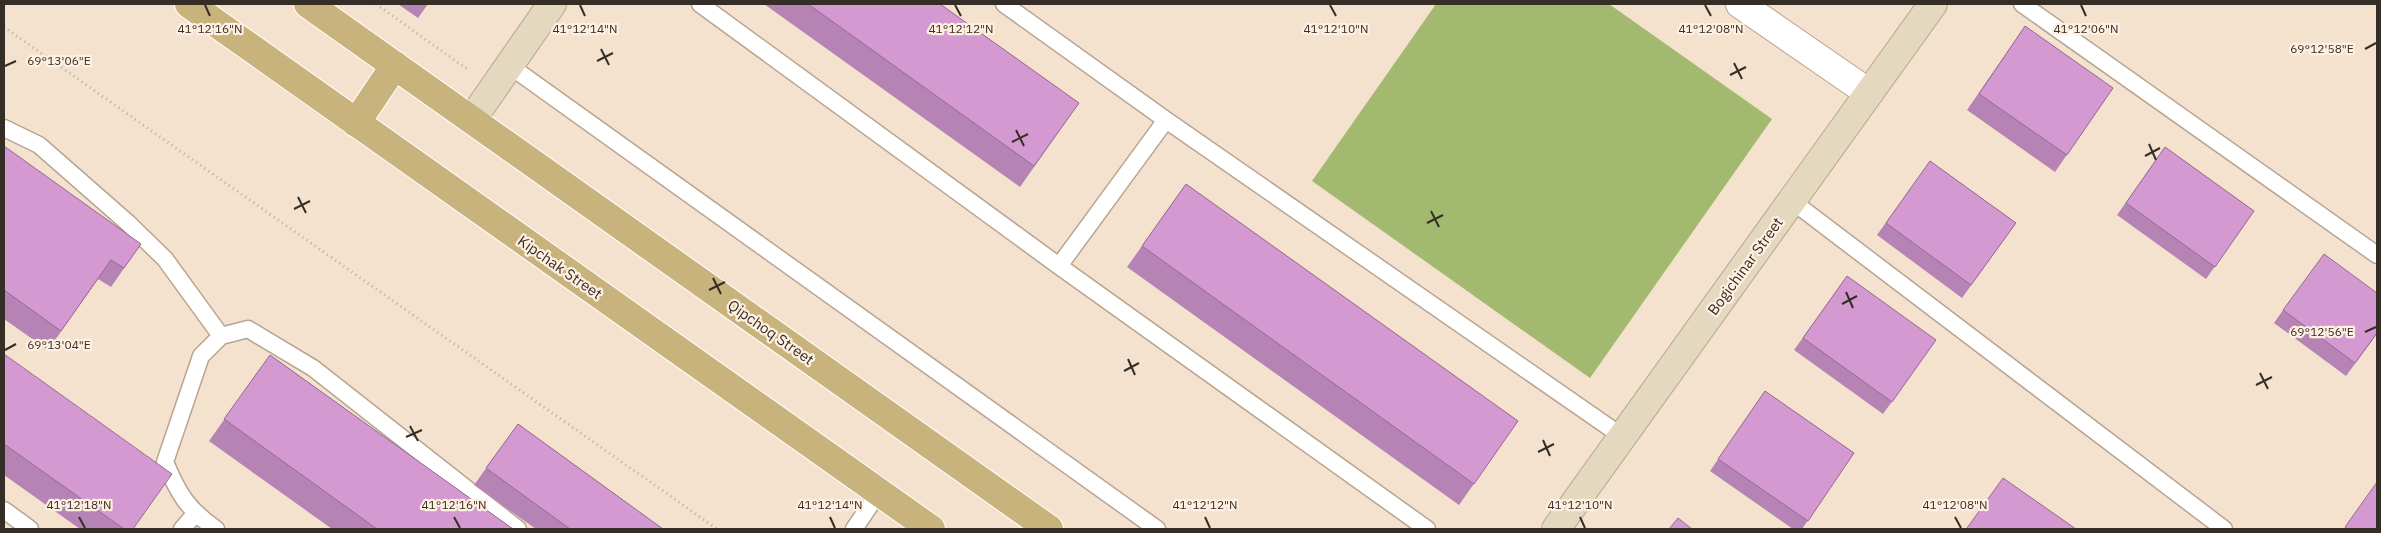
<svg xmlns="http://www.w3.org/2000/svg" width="2381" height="533" viewBox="0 0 2381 533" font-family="'IBM Plex Sans',sans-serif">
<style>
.forest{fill:#a2b96f}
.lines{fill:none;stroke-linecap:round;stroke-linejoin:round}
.lane-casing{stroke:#b6a592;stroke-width:19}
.street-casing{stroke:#b6a592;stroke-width:30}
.secondary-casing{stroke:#b6a592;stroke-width:30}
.primary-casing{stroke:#fff;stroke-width:30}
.path{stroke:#bbac9c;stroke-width:3;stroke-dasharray:1 4;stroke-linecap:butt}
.lane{stroke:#fff;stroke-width:16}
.street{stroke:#fff;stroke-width:28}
.secondary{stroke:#e4d9be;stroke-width:28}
.primary{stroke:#c9b37d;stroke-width:28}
.wall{fill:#b684b4}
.building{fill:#d499d1;stroke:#946b92}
.ticks{fill:none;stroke:#352e27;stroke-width:2}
.labels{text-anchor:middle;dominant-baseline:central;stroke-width:4.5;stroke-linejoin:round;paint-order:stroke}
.street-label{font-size:15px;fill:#352e27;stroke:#fff0e1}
.ticks-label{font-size:12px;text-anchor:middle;fill:#352e27;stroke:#fff0e1;stroke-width:4.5;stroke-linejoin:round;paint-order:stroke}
</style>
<rect width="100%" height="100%" fill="#f4e2cf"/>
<path class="forest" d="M1436,4h173l163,115 -182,259 -278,-197z"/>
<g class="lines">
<g class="lane-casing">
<path id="lane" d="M700,4l359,262 368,263
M1004,4l162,116 457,317
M2022,4l355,251
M510,66l647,463
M4,128l35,17 89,78 37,36 56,77
M1792,201l432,328
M1059,266l107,-146
M4,510l26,19
M182,529l13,-15
M216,529c-29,-20 -38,-36 -51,-67l36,-106 20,-20 27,-7 65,39 205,161
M854,529l25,-37"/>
</g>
<g class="street-casing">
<path id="street" d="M1740,4l129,89"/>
</g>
<g class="secondary-casing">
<path id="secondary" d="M472,119l80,-115
M1556,529l377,-525"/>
</g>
<g class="primary-casing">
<path id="primary" d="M189,4l742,525
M308,4l741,525
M356,123l39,-58"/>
</g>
<path class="path" d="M376,4l91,65
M4,27l713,502"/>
<use href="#lane" class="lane"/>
<use href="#street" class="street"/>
<use href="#secondary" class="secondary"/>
<use href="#primary" class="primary"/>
</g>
<path class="wall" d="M398,4h30l-10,14z
M764,4h176l139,99 -59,84z
M2025,26l88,62 -58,84 -88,-62z
M4,146l137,98 -30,43 -13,-8 -50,71 -44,-31z
M2165,147l89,64 -48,68 -89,-64z
M1930,161l86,62 -54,75 -85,-63z
M1186,184l332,237 -59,84 -332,-238z
M1847,276l89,64 -53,74 -89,-64z
M2283,310l94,24 -31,42 -72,-53z
M4,354l129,175h-53l-76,-54z
M270,355l243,174h-181l-123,-88z
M1765,391l89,62 -52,76h-9l-83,-58z
M518,424l145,105h-127l-62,-44z"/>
<path class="building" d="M808,4h132l139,99 -45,63z
M2025,26l88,62 -46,67 -88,-61z
M4,146l137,98 -17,24 -13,-8 -50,71 -57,-41z
M2165,147l89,64 -39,56 -89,-64z
M1930,161l86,62 -45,62 -85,-62z
M1186,184l332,237 -44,63 -332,-238z
M2324,254l53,39v40l-22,30 -72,-53z
M1847,276l89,64 -44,62 -89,-64z
M4,354l168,120 -39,55h-9l-120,-85z
M270,355l243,174h-136l-153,-110z
M1765,391l89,62 -46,68 -90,-62z
M518,424l145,105h-93l-84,-61z
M2003,478l73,51h-108l-1,-1z
M2377,482v47h-29l-3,-2z
M1678,518l14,11h-23z"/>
<path class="ticks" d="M205,5l5,11M580,5l5,11M955,5l6,11M1330,5l6,11M1705,5l6,11M2081,5l5,11M601,49l8,16M2365,49l11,-6M597,61l16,-8M1734,63l8,16M5,66l11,-5M1730,75l16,-8M1016,130l8,16M1012,142l16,-8M2149,144l7,16M2145,156l15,-8M298,197l8,16M294,209l16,-8M1431,211l8,16M1427,223l16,-8M713,278l8,16M709,290l16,-8M1846,292l7,16M1842,304l15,-8M2365,332l11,-5M5,350l11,-6M1128,359l7,16M1124,371l15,-8M2260,373l8,16M2256,385l16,-8M410,426l8,15M406,437l16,-7M1543,440l7,16M1538,452l16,-8M79,517l6,11M454,517l6,11M830,517l5,11M1205,517l5,11M1580,517l5,11M1955,517l6,11"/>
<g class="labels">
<g class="street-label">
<text transform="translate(1745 266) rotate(-54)">Bogichinar Street</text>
<text transform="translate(560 267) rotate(35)">Kipchak Street</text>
<text transform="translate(771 332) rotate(35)">Qipchoq Street</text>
</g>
</g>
<g class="ticks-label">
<text x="210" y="33">41°12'16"N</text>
<text x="585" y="33">41°12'14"N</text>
<text x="961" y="33">41°12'12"N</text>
<text x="2086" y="33">41°12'06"N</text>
<text x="1336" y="33">41°12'10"N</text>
<text x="1711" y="33">41°12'08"N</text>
<text x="2322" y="53">69°12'58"E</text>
<text x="59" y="65">69°13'06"E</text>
<text x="2322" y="336">69°12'56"E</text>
<text x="59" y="349">69°13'04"E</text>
<text x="79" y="509">41°12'18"N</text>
<text x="454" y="509">41°12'16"N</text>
<text x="830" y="509">41°12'14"N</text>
<text x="1205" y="509">41°12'12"N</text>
<text x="1580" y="509">41°12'10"N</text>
<text x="1955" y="509">41°12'08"N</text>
</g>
<rect width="2381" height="533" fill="none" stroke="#352e27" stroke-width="10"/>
</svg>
